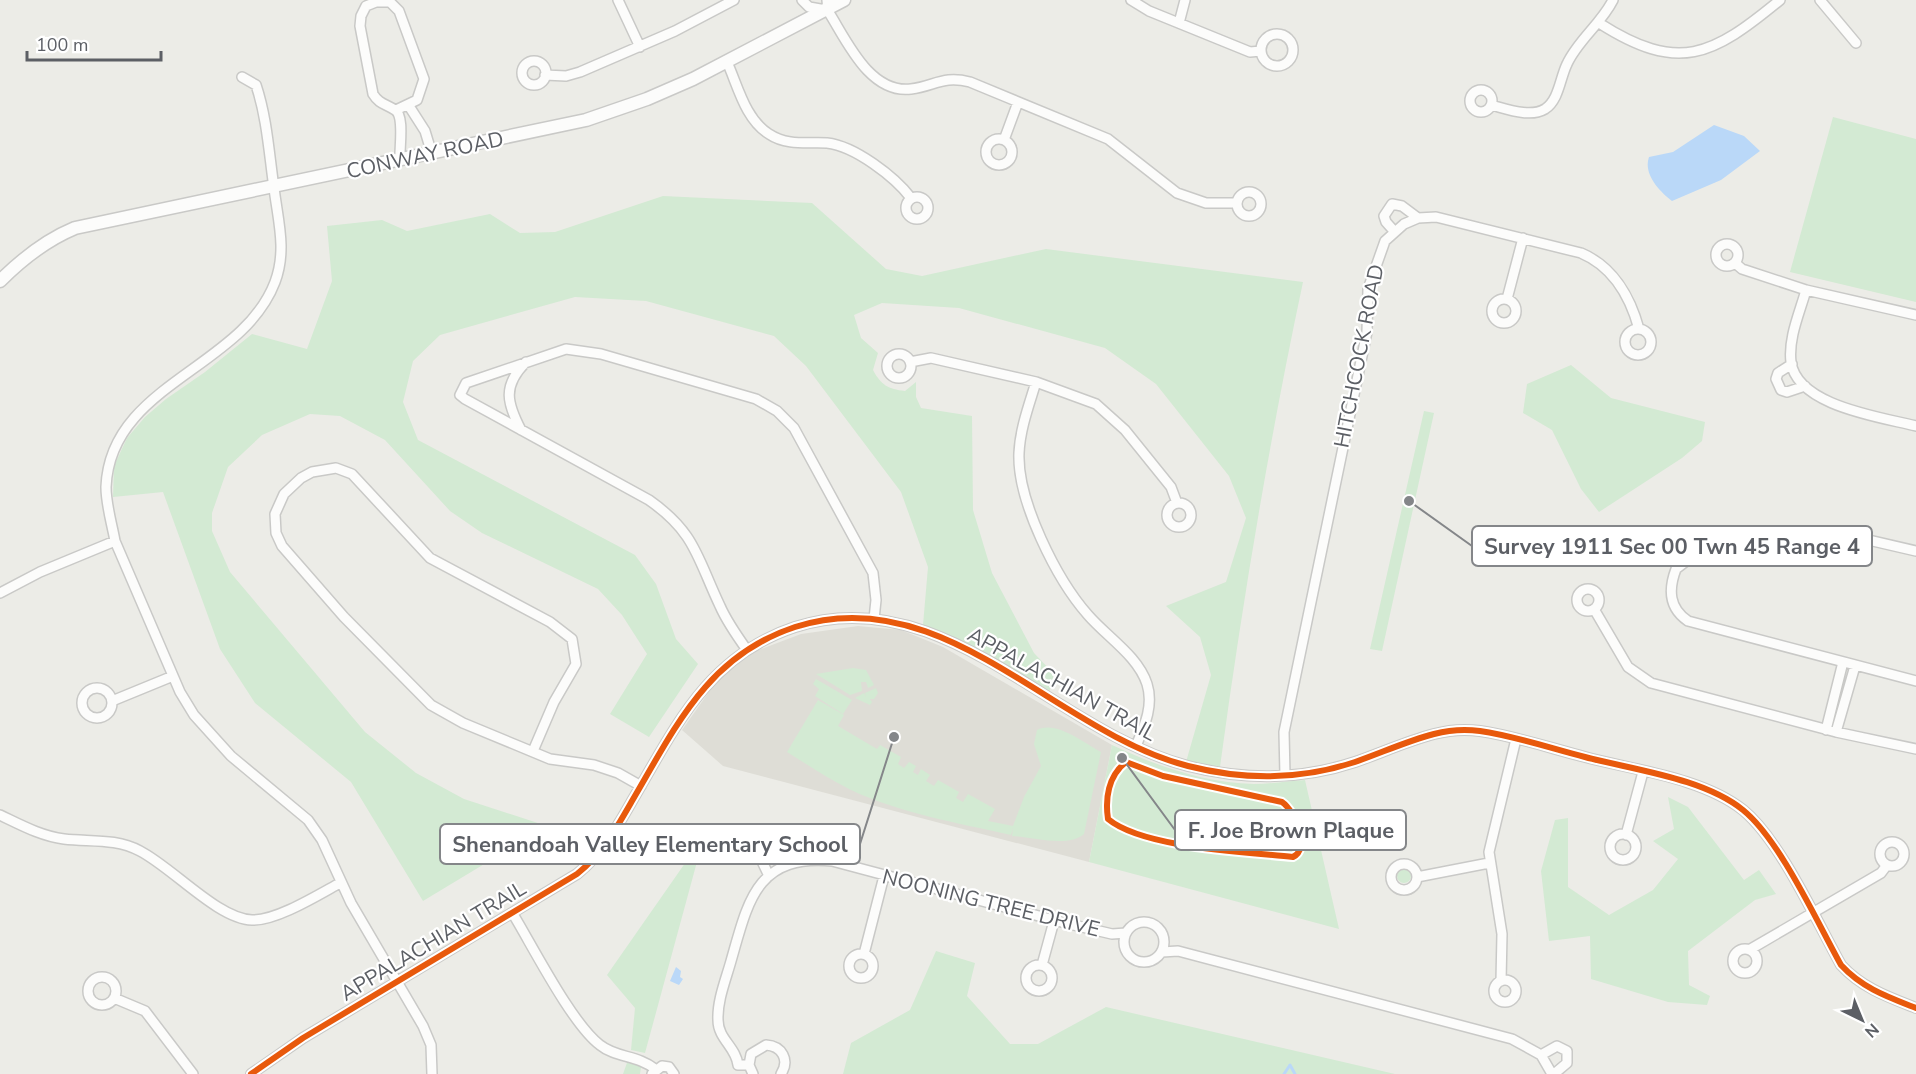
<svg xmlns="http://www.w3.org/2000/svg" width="1916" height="1074" viewBox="0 0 1916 1074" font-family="'Nunito Sans',sans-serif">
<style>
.education{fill:#deddd6}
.green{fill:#d3ead3}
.water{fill:#bad8f8}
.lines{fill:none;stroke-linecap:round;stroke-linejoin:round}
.stream{stroke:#bad8f8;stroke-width:3}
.minor-casing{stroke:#c9c9c7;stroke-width:12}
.tertiary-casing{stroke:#c9c9c7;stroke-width:15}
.minor{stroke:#fcfcfb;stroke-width:9}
.tertiary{stroke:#fcfcfb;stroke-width:12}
.cycleway-casing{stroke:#fff;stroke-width:10}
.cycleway{stroke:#e8590c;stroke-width:6}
.labels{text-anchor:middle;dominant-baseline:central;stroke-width:4.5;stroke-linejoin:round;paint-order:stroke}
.street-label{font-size:21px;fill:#5c5f65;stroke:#fff}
.leader{fill:none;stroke:#848689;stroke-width:2}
.callout-dot{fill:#848689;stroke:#fff;stroke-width:2}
.callout{fill:#fff;stroke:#848689;stroke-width:2}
.callout-label{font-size:22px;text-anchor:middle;font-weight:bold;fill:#5c5f65}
</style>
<rect width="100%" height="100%" fill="#ecece7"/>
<path class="education" d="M858,626l43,4 42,17 169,98 -23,117 -366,-96 -41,-36 36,-51 38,-28 45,-17z"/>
<path class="green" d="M1833,117l83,22v163l-126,-30z
M663,196l149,7 74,66 36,7 124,-27 257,33c-34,160 -61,322 -83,485l-34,-5 25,-87 -11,-38 -34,-31 60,-24 20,-64 -17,-42 -73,-92 -51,-36 -146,-40 -77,-5 -28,12 7,23 17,15 -5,17c8,15 15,19 32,21l11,-9v15l5,11 51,8 1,94 19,63 42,80 20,21 -5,19 -86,-52 -40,-16 5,-58 -27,-75 -95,-126 -32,-30 -128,-35 -71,-4 -135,38 -27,26 -10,41 15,38 217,115 21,29 20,55 22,25 -49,73 -39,-23 37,-60 -25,-39 -24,-26 -116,-56 -32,-22 -65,-71 -45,-24 -30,-2 -48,21 -34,32 -16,46v18l18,41 135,160 51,41 48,26 83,27 -124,75 -72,-119 -96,-79 -35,-54 -57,-157 -50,5 1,-31 13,-28 18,-21 21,-18 39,-27 47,-38 55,15 25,-68 -5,-55 55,-6 25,11 83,-17 30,19 35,-1z
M1571,365l40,33 94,24 -3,19 -20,17 -83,54 -18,-23 -29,-59 -29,-17 4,-29z
M1424,411l10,2 -52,238 -12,-2z
M853,668l13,2 8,15 -6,3 -2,-6h-5l1,9 -12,4 -34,-21z
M816,679l36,21 -9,14 -28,-18 4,-7 -6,-5z
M876,688l2,5 -4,6h-4l2,3 -2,3 -15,-7 9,-5 2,4 -1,-4z
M818,700l26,15 -6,11 39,23 3,-4 21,12 -3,7 6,4 5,-6 7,4 -3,6 5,3 3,-6 9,6 -4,6 8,5 4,-6 21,12 -3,6 7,4 5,-8 27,15 -7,12 25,5 11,-29 17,-31 -7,-22 3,-14c19,-10 47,13 64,22l-17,82c-15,14 -53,3 -72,2l1,-8 -2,7c-53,-12 -111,-22 -160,-45 -22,-11 -43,-25 -64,-38z
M1112,745c45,21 92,38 142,39 17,0 34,-3 51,-4l34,149 -250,-67z
M1668,797l20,10 56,73 15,-10 17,24 -21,6 -67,51 1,34 21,11 -3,9 -39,-3 -77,-23 -1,-43 -41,5 -8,-70 14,-51 13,-2v69l41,28 44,-25 25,-31 -25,-18 21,-12z
M704,836l-59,217 -14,-3 4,-42 -28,-33z
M1397 876a7 7 0 1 1 14 0a7 7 0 1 1-14 0Z
M936,951l39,12 -8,33 43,48h28l68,-37 289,67h-552l8,-31 59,-33z
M628,1060l13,7 -1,7h-17z"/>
<path class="water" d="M1714,125l30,11 16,15 -39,29 -49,21c-13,-10 -29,-27 -23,-44l24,-5z
M676,967l5,4 -1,6 3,2 -4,6 -9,-4z"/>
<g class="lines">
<path class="stream" d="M1284,1074l6,-9 5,9"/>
<g class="minor-casing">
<path id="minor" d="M618,0l22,47
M802,0l7,7 17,3
M827,0l1,11c18,28 41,83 83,78 24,-3 32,-14 59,-7l138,57 69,54 29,10h31
M1131,0l18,11 101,41 11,-1
M1820,0l36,43
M1179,23l6,-23
M1599,23c80,51 113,33 181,-23
M1261 50a16 16 0 1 1 32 0a16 16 0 1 1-32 0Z
M522 73a12 12 0 1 1 24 0a12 12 0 1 1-24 0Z
M727,62c11,24 18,57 42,72 18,12 38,8 58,9 28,3 68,34 84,55
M545,75l21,1 14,-4 95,-41 59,-31
M242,77l14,8c11,33 13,68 18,103 4,33 13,62 1,94 -33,87 -165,102 -169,205 0,18 6,37 9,54l65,151 14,23 37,41 77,64 14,20 29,63 72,123 8,19 1,29
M1470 101a11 11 0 1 1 22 0a11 11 0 1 1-22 0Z
M1491,105c16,4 39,13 54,4 14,-9 15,-31 22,-45 11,-24 34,-40 46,-64
M409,106l16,25 7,23
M396,110l21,-10 7,-21 -25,-68 -9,-9h-14l-10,4 -5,10 -1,10 13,68c6,10 13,10 22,16 10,6 4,39 5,50
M986 152a13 13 0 1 1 26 0a13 13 0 1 1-26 0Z
M1004,140l14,-38
M1237 204a12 12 0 1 1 24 0a12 12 0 1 1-24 0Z
M906 208a11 11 0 1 1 22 0a11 11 0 1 1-22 0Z
M1394,231l-8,-9 -2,-6 8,-12 10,2 16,12
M1716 255a11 11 0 1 1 22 0a11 11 0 1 1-22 0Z
M1735,263l7,6 64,21 110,25
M1806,290c-6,22 -18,48 -15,72 6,44 90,55 125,64
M1492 311a12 12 0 1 1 24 0a12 12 0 1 1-24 0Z
M1507,299l16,-61
M1625 342a13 13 0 1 1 26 0a13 13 0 1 1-26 0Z
M887 366a12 12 0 1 1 24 0a12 12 0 1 1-24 0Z
M910,362l21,-4 105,24 60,22 29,26 46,57 6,16
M1792,364l-14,9 -2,6 5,11 6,2 18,-6
M1036,382c-7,23 -16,47 -17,71 -2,48 38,127 69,162 19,22 50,41 59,69 7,22 -3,43 -11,62
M521,430c-14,-27 -19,-44 5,-68
M1167 515a12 12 0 1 1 24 0a12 12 0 1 1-24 0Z
M1916,551l-82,-19 -106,25 -35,-1 -17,13c-8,21 -7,39 12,52l228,60
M1577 600a11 11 0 1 1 22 0a11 11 0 1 1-22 0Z
M0,593l40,-21 75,-31
M1594,609l34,58 23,16 185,49 80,17
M747,650c-10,-14 -20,-28 -27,-44 -23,-48 -24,-73 -71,-106l-184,-101 -5,-4 6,-12 100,-34 35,5 155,45 21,12 17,17 79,145 3,27 -2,19
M82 703a15 15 0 1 1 30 0a15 15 0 1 1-30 0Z
M112,701l61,-25
M1826,730l17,-68
M1836,732l19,-66
M533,751l21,-49 22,-38 -4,-25 -22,-17 -120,-64 -78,-84 -16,-6 -24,4 -11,6 -17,16 -9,20 1,19 6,13 62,71 87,88 32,18 87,36 44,6 24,8 23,13
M1285,775l-1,-43 83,-400 1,-43 17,-48 19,-17 14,-6 18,-1 145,36c31,13 49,43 58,76
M0,815c21,10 41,21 64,24 26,3 52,-1 76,12 33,17 78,68 112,69 24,1 66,-25 88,-37
M1610 847a13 13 0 1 1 26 0a13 13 0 1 1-26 0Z
M1626,835l17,-63
M1880 854a12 12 0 1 1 24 0a12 12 0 1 1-24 0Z
M1391 877a13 13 0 1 1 26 0a13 13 0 1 1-26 0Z
M769,876l-11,-23 6,-11h11l17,21
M1417,877l72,-14
M513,914c20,33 59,110 87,131 16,13 38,10 55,24
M1124 942a20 20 0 1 1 40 0a20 20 0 1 1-40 0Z
M1733 961a12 12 0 1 1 24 0a12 12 0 1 1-24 0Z
M1749,950l132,-77 6,-8
M1162,952l16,-1 334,88 29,16 11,19
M849 966a12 12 0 1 1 24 0a12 12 0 1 1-24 0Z
M864,954l20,-78
M1026 978a13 13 0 1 1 26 0a13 13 0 1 1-26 0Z
M1042,965l12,-44
M88 991a14 14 0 1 1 28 0a14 14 0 1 1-28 0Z
M1494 991a11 11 0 1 1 22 0a11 11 0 1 1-22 0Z
M1501,981l1,-47 -13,-82 27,-113
M114,998l31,13 48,63
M1541,1055l16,-9 10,5v12l-13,11
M749,1065h-11c-2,-18 -20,-26 -20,-45 -1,-19 8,-41 13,-59 17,-59 25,-107 101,-100l233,62 47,11 14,-1
M251,1074l52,-36 274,-164c25,-20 39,-45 55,-73 43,-73 75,-145 163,-174 148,-48 260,105 393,139 55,14 113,14 167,-4 26,-9 52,-21 79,-28 15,-4 32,-5 46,-3 35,5 70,17 105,26 49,13 118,21 158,53 37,30 74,112 98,155 21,23 47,32 75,43
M652,1074l10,-8 7,1 5,7
M753,1074l-4,-9 2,-11 15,-9c16,1 24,15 15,29"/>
</g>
<g class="tertiary-casing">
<path id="tertiary" d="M0,281c22,-22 46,-41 75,-53l511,-108 61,-21 46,-20 151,-79"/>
</g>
<use href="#minor" class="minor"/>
<use href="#tertiary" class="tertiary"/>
<g class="cycleway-casing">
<path id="cycleway" d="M1126,762l37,14 119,26c13,9 29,46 11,55 -47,-5 -150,-9 -185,-38 -3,-20 0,-43 18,-57z
M251,1074l52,-36 274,-164c25,-20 39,-45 55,-73 43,-73 75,-145 163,-174 148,-48 260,105 393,139 55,14 113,14 167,-4 26,-9 52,-21 79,-28 15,-4 32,-5 46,-3 35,5 70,17 105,26 49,13 118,21 158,53 37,30 74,112 98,155 21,23 47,32 75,43"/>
</g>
<use href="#cycleway" class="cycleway"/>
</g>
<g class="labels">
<g class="street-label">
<text transform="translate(425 155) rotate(-12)">CONWAY ROAD</text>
<text transform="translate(1359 356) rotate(-79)">HITCHCOCK ROAD</text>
<text transform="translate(1062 684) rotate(29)">APPALACHIAN TRAIL</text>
<text transform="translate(991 903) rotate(14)">NOONING TREE DRIVE</text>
<text transform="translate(433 941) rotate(-31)">APPALACHIAN TRAIL</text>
</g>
</g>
<path class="leader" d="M1409 501L1472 546M1122 758L1175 830M894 737L860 844"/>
<g class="callout-dot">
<circle cx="1409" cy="501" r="6"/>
<circle cx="1122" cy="758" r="6"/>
<circle cx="894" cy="737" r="6"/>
</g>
<g class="callout">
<rect x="1472" y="526" width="400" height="40" rx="6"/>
<rect x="1175" y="810" width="231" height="40" rx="6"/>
<rect x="440" y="824" width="420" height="40" rx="6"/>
</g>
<g class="callout-label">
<text x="1672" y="554">Survey 1911 Sec 00 Twn 45 Range 4</text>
<text x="1291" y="838">F. Joe Brown Plaque</text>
<text x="650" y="852">Shenandoah Valley Elementary School</text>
</g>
<g transform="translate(1862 1020) rotate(137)" stroke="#ffffff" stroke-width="4.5" paint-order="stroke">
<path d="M0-4.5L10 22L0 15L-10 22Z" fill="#5c5f65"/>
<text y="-9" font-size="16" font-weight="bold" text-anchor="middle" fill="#5c5f65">N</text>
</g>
<path d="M27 51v9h134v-9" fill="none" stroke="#5c5f65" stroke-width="3"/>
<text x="36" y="51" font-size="18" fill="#5c5f65" stroke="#ffffff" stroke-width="4.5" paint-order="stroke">100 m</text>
</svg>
